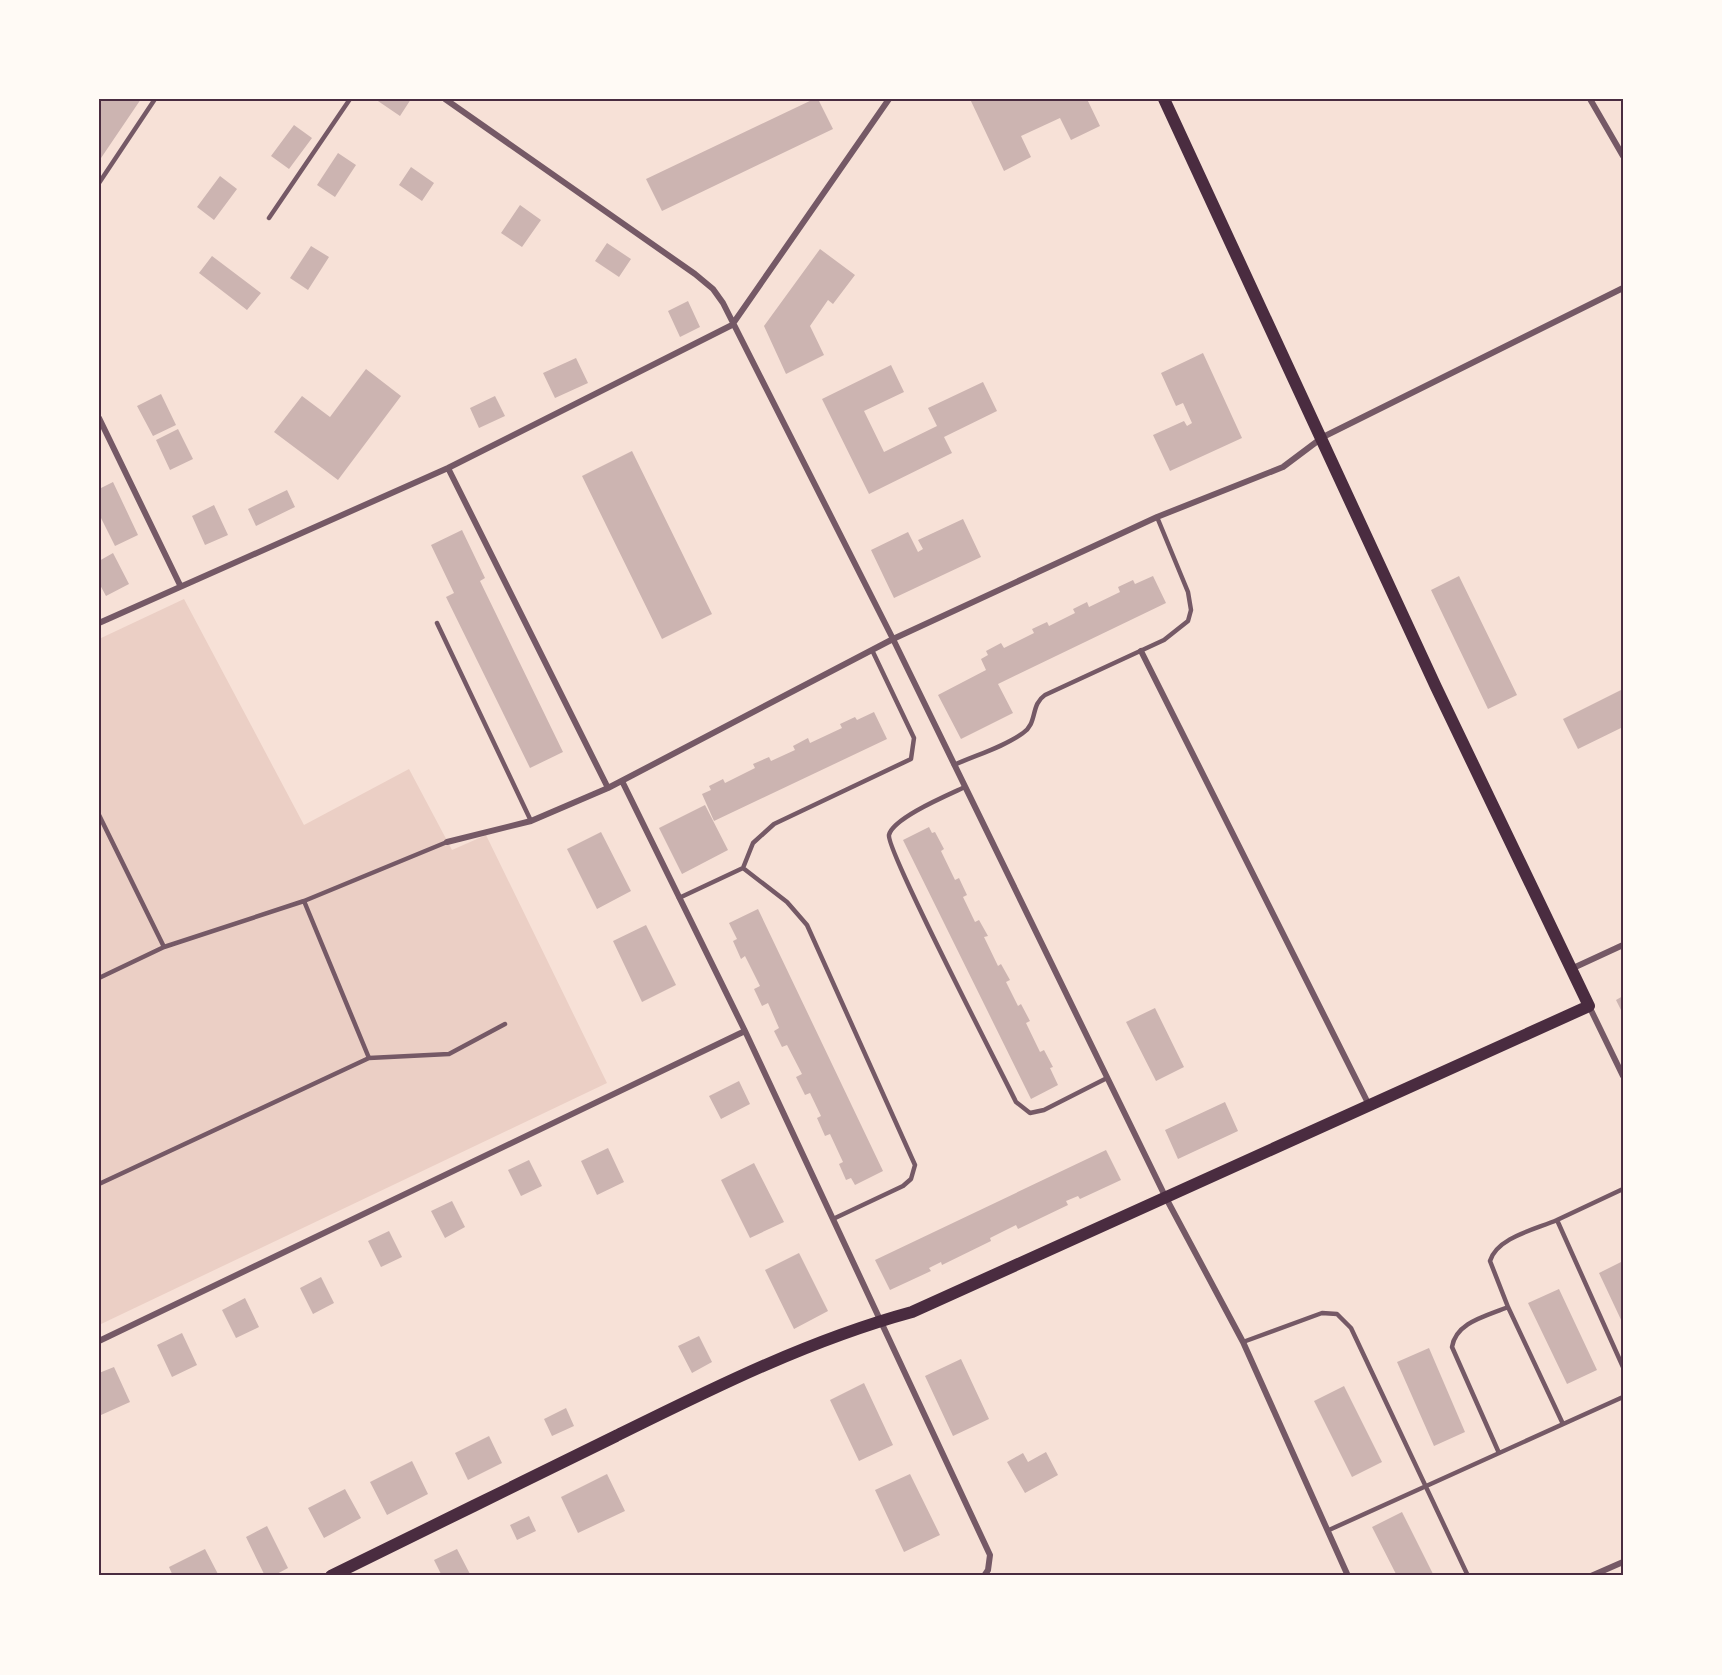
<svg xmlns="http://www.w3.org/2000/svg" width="1722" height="1675" viewBox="0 0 1722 1675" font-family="'PT Sans',sans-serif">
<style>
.green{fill:#ebcfc5}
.building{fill:#ccb4b1}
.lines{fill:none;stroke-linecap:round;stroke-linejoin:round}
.service{stroke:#755966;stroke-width:4.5}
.minor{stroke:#755966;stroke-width:6}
.secondary{stroke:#4a2c40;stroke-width:12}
.neatline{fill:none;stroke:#4a2c40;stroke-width:2}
</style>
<rect width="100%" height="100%" fill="#f7e1d7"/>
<path class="green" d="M184,599l120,226 105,-56 43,81 34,-15 121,248 -508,242v-686z"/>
<path class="building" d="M99,99h42l-42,62z
M375,99h36l-11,17z
M814,99h4l15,30 -171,82 -16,-32z
M970,99h117l13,27 -29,14 -11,-22 -39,18 10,21 -27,14z
M294,125l18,13 -23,31 -18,-13z
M338,153l18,12 -21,32 -18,-12z
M411,167l23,16 -12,18 -23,-16z
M220,176l17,13 -23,31 -17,-13z
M520,205l21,15 -19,27 -21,-14z
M607,243l24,16 -12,18 -24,-16z
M311,246l18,11 -21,33 -18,-12z
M820,249l35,26 -22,29 -5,-4 -18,26 14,29 -38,19 -22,-48z
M212,256l49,37 -14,17 -48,-37z
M688,301l12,26 -20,10 -12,-26z
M1203,353l39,85 -72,33 -17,-36 31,-14 3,5 5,-3 -9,-20 -7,3 -15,-33z
M576,358l12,25 -33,15 -12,-25z
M891,365l13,27 -40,19 20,41 53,-26 -9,-18 55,-26 14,29 -53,26 8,16 -83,41 -47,-95z
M366,369l35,27 -63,84 -64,-48 28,-36 28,21z
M161,394l15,31 -23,11 -16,-30z
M495,396l10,20 -26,12 -9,-20z
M178,429l15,30 -23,11 -14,-30z
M632,451l80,163 -50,25 -80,-163z
M113,482l25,53 -23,11 -16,-32v-25z
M287,490l8,17 -39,19 -8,-17z
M214,505l14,30 -23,10 -13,-29z
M963,519l18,38 -87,41 -23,-48 37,-18 10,20 5,-3 -5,-9z
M462,530l23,48 -5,3 83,171 -33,16 -84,-171 8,-4 -23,-48z
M113,553l16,31 -23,12 -7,-13v-22z
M1153,576l13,27 -168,81 15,29 -52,26 -23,-44 48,-25 -5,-11 7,-4 -2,-4 15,-8 3,5 30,-15 -2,-4 15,-7 2,4 26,-13 -2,-4 14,-7 2,5 31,-15 -2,-5 15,-7 2,4z
M1459,576l58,119 -29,14 -57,-119z
M1623,689v38l-45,22 -15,-30z
M874,712l13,27 -173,82 -12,-27 9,-4 -2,-4 14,-7 2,4 30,-15 -2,-4 16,-7 2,4 24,-11 -2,-4 15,-8 2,5 32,-15 -2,-4 15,-7 2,3z
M705,805l23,45 -46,24 -23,-46z
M929,827l3,6 3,-1 9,17 -3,2 14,29 4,-2 8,17 -4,2 12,25 4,-2 9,16 -4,1 14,29 3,-2 9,16 -4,2 12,24 3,-2 9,17 -4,2 14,29 4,-2 9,17 -3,1 8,17 -27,14 -128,-259z
M601,832l30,59 -34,18 -30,-60z
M758,909l125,262 -28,14 -4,-7 -5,2 -7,-16 4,-2 -13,-28 -5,2 -8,-18 4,-2 -11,-23 -5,2 -9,-18 6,-3 -15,-29 -5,2 -8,-16 5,-3 -11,-25 -6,3 -8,-17 6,-3 -15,-30 -4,3 -8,-18 4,-2 -8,-16z
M646,925l30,60 -34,17 -29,-61z
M1623,996v18l-7,-14z
M1155,1008l29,59 -28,14 -30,-59z
M739,1081l11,23 -29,15 -12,-23z
M1225,1102l13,29 -60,28 -13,-29z
M608,1148l16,34 -27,13 -16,-34z
M1106,1150l15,30 -41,19 -2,-3 -12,5 2,4 -50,24 -2,-4 -26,13 1,3 -49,24 -1,-3 -12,6 2,3 -41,19 -15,-30z
M529,1160l13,26 -21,10 -13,-26z
M754,1163l30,59 -34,16 -29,-58z
M452,1201l13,26 -20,11 -14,-27z
M389,1231l13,26 -21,10 -13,-26z
M799,1253l29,58 -34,18 -29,-59z
M1623,1261v63l-24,-51z
M321,1277l13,26 -21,11 -13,-26z
M1559,1289l38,81 -30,14 -39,-81z
M245,1298l14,29 -23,11 -14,-28z
M182,1333l15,32 -25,12 -15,-32z
M699,1336l13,26 -20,11 -14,-27z
M1429,1348l36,84 -31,14 -37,-84z
M961,1359l28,60 -36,17 -28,-60z
M114,1367l16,35 -29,13 -2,-42z
M864,1383l29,62 -34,16 -29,-61z
M1344,1386l38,76 -30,15 -38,-76z
M566,1408l8,18 -22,10 -8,-17z
M489,1436l13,27 -34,17 -13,-27z
M1046,1452l12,23 -33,18 -18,-31 16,-9 5,9z
M412,1461l16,33 -41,21 -17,-33z
M607,1474l18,37 -47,22 -17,-36z
M910,1474l30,61 -36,17 -29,-62z
M345,1489l16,29 -37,20 -16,-30z
M1402,1512l32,64h-37l-25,-49z
M529,1516l7,15 -19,9 -7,-15z
M267,1526l21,42 -15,8h-8l-19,-39z
M205,1549l14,27h-46l-4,-9z
M457,1549l14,27h-29l-8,-16z"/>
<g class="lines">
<path class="service" d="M99,183l56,-84
M269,218l81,-119
M437,623l94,198
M954,765c22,-10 50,-18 69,-32 15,-10 7,-28 22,-38l119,-55 24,-19 3,-11 -3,-18 -31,-75
M965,787c-17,8 -72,31 -76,48 -3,15 112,236 127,267l14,11 14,-3 63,-32
M99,815l65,132
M743,868l44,34 20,23 108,240 -4,14 -8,7 -70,33
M679,898l64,-30 10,-25 21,-19 137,-65 3,-21 -42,-88
M304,901l65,157
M99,978l65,-31 140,-46 143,-59
M99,1184l270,-126 80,-4 56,-30
M1623,1189l-66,31 66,147
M1557,1220c-20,9 -60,17 -67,41l18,46 55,117
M1243,1342l79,-29 15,1 14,14 117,248
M1499,1453l-47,-106c4,-25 35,-31 56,-40
M1329,1530l294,-133"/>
<path class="minor" d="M445,99l250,175 18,15 10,14 170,336 273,559 77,144 105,234
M1590,99l33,57
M99,418l81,167
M448,468l160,320
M99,623l349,-155 284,-143 157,-226
M1141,651l228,454
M622,781l123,250 245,524 -2,15 -4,6
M447,842l84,-21 77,-33 285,-149 264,-122 126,-50 40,-30 300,-149
M1571,969l52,-24
M1589,1006l34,70
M99,1341l646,-310
M1591,1576l32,-14"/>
<path class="secondary" d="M331,1576c95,-47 190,-93 285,-140 95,-47 193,-96 296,-124l677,-306 -153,-319 -272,-588"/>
</g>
<rect width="1722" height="1675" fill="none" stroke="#fffaf5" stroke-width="201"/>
<rect x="100" y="100" width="1522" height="1474" class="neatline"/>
</svg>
